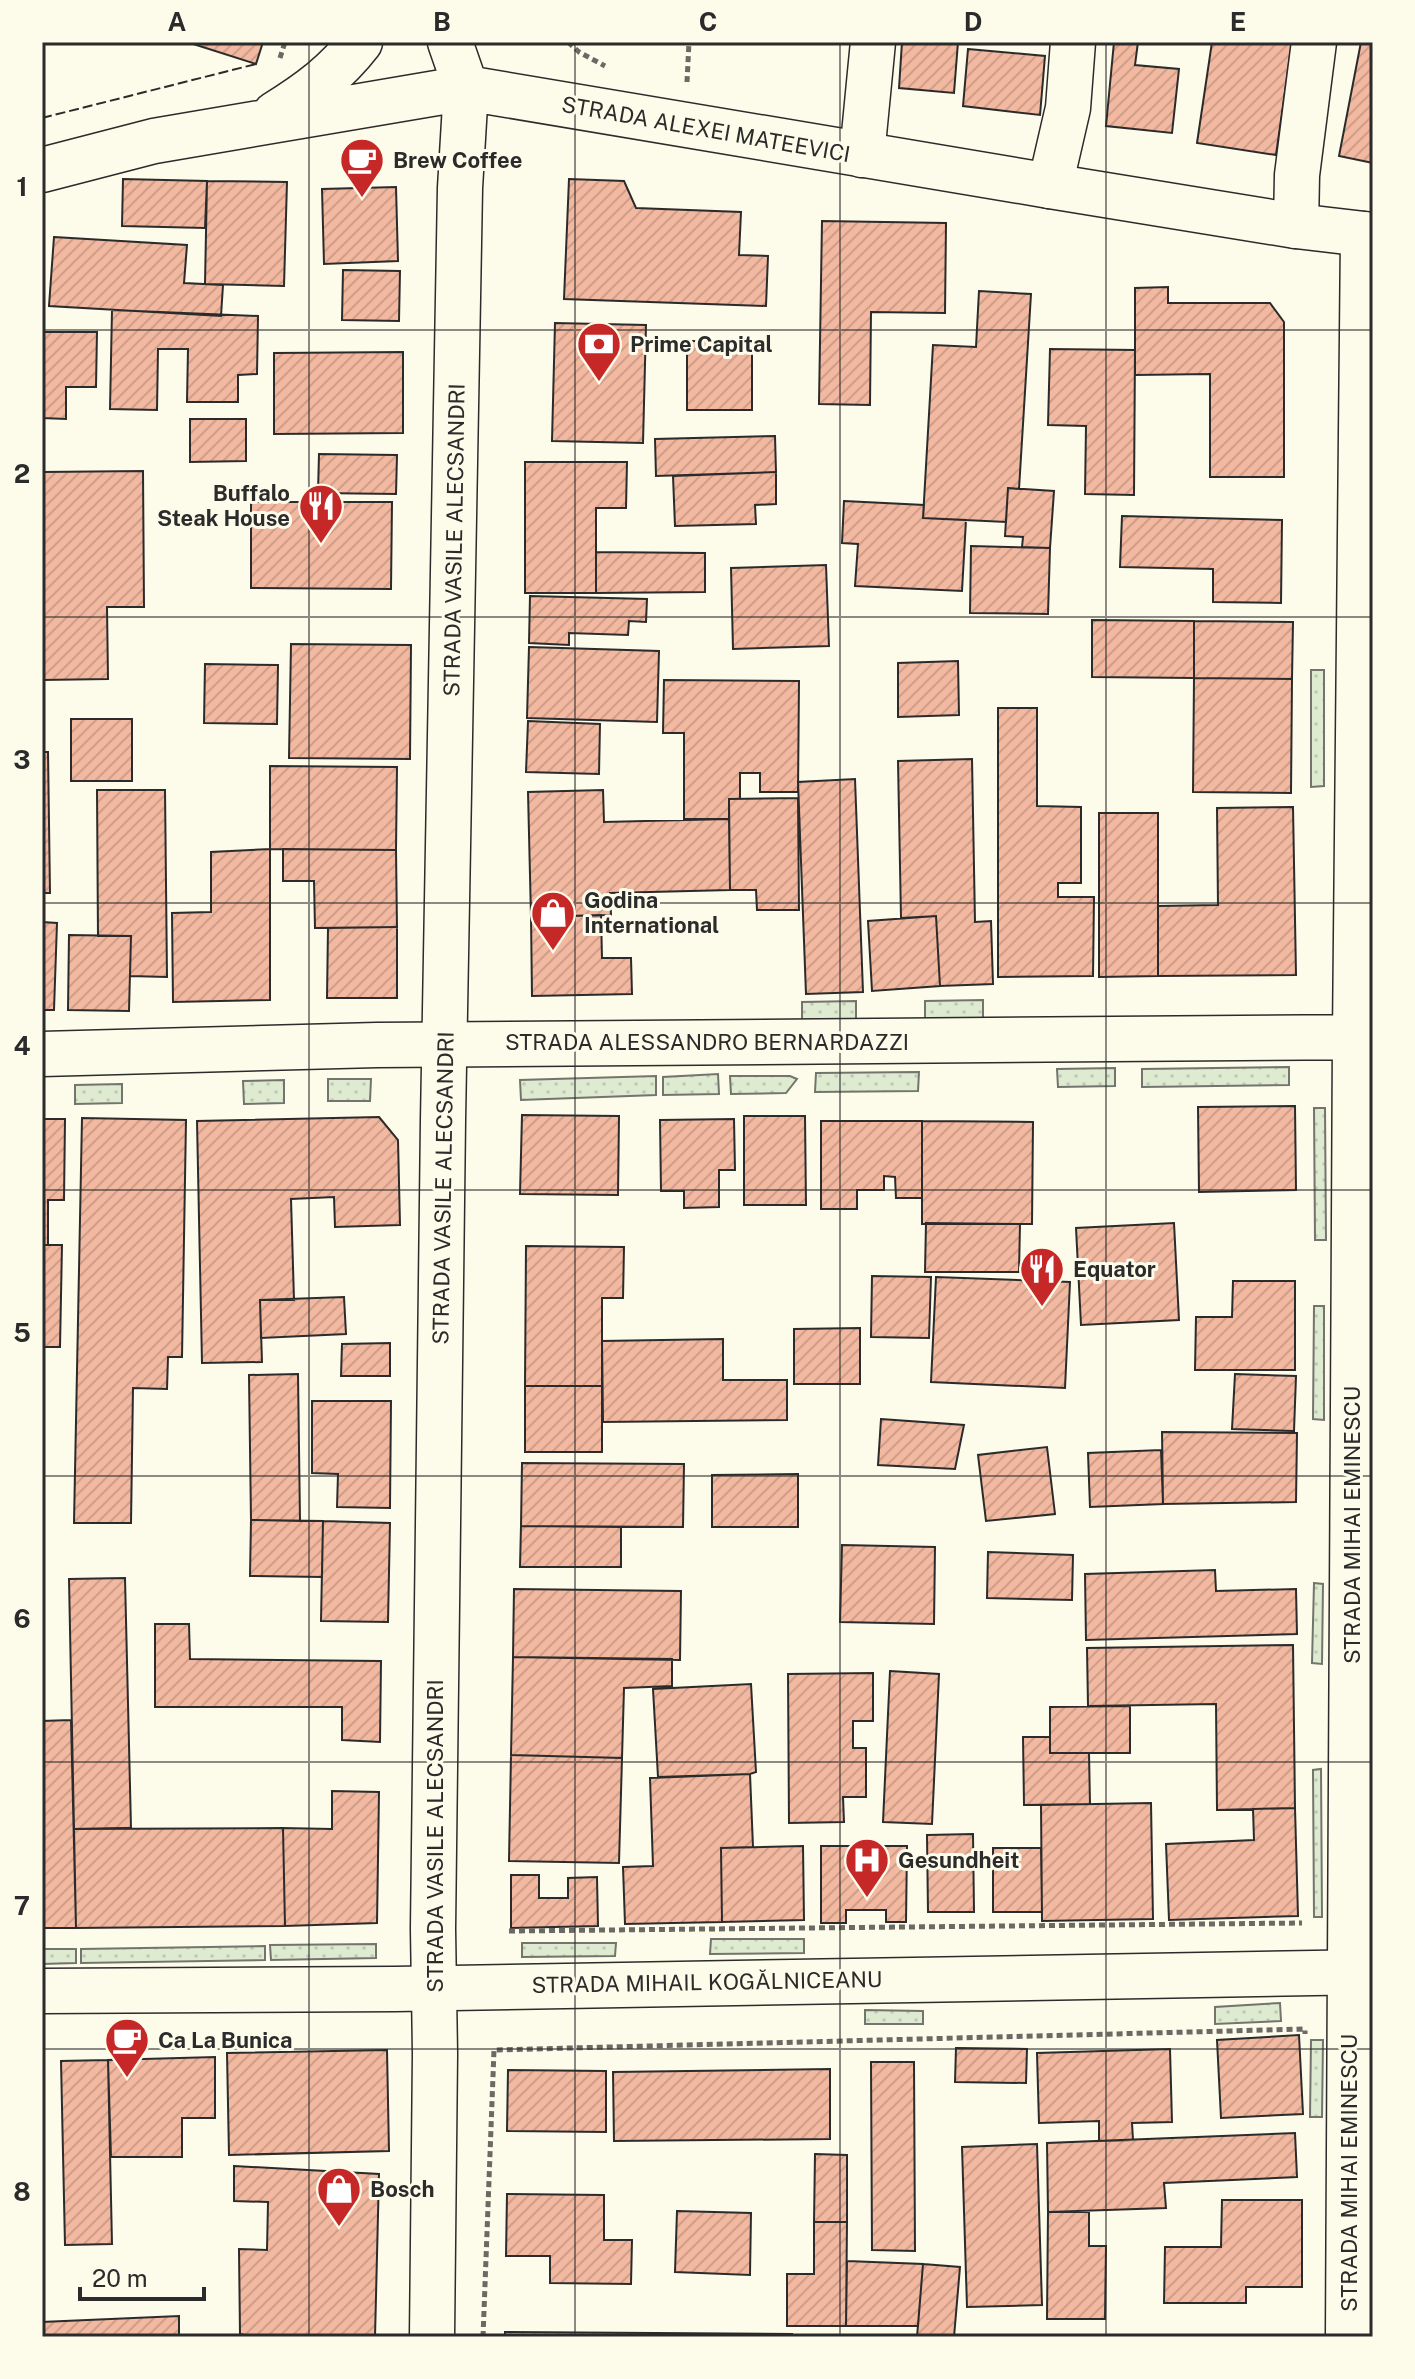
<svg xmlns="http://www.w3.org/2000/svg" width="1415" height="2379" viewBox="0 0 1415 2379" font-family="'Public Sans',sans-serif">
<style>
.garden{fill:url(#garden-dots);stroke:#74746e;stroke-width:2}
.building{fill:url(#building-hatch);stroke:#2b2b2b;stroke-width:2}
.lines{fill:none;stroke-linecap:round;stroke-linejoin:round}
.minor-casing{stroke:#2b2b2b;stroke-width:47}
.major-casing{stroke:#2b2b2b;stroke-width:47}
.path{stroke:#6a6964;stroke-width:5;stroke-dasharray:6 4;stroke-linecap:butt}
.minor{stroke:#fdfbea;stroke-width:44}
.major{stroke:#fdfbea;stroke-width:44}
.fence{stroke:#2b2b2b;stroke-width:2;stroke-dasharray:10 4;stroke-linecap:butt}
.grid{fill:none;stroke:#2b2b2b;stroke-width:2;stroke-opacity:0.55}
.labels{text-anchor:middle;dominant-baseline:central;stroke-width:6;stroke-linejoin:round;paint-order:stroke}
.street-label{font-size:22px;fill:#2b2b2b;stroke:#fdfbea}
.poi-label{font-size:22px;font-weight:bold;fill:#2b2b2b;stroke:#fdfbea;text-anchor:start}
.neatline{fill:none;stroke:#2b2b2b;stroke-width:3}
.grid-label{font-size:26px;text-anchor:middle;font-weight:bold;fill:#2b2b2b}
</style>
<defs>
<pattern id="garden-dots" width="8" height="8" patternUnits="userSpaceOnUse" patternTransform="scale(2)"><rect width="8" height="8" fill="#deebd1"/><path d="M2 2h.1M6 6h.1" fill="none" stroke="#bfcab4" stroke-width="1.8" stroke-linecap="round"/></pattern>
<pattern id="building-hatch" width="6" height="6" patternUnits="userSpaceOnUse" patternTransform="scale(2)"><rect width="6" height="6" fill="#f2b8a0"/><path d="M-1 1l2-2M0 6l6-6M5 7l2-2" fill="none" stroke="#d09e8a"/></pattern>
</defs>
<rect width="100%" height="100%" fill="#fdfbea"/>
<path class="garden" d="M1311,670h13v116l-13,1z
M983,1000v18l-58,1v-18z
M856,1001v21h-54v-20z
M1289,1067v18l-147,2v-18z
M1115,1068v18l-57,1 -1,-18z
M919,1072l-1,19 -103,1 1,-19z
M718,1074l1,20 -56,1v-18z
M656,1076v19l-135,5 -1,-20z
M730,1076h60l7,3 -11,14 -55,1z
M328,1079h43l-1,22h-42z
M284,1080v23l-40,1 -1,-23z
M122,1084v19l-47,1v-19z
M1314,1108h11l1,132h-11z
M1314,1306h10v114l-11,-1z
M1314,1583l9,1 -1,80 -10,-1z
M1321,1769l1,148h-8l-1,-147z
M711,1939h93v14l-94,1z
M522,1943h94l-1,13 -93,1z
M376,1944v14l-105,2 -1,-15z
M265,1946v14l-184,3v-14z
M42,1949h34v14l-34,1z
M1280,2003l1,18 -66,3v-17z
M865,2010l58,1v13h-58z
M1311,2040h12l-1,77h-12z"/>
<path class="building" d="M187,42h76l-7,22z
M902,42h56l-4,51 -55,-5z
M1114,42h24l-3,23 44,4 -7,64 -66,-7z
M1212,42h80l-16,113 -79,-12z
M1361,42h12v121l-34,-7z
M968,49l77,7 -5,59 -77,-9z
M123,179l84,2 -2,47 -83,-2z
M569,179l55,2 12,27 105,4 -2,43 29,1 -2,50 -202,-7z
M207,181l80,1 -3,104 -79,-2z
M396,187l2,74 -74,3 -2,-75z
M822,221l124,2 -1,90 -74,-1 -1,93 -51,-1z
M54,237l133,8 -3,38 39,2 -2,31 -172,-10z
M343,270l57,1 -1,50 -57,-1z
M1168,287v16h102l14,19v155h-74v-103l-75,1v-87z
M979,291l52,3 -12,195 -11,-1 -2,34 -83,-4 10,-173 43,2z
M112,310l146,6 -1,58 -19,1v27h-51l1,-53h-30l-1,61 -47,-1z
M555,323l91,2 -3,118 -91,-2z
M42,332h55l-1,55h-30v32l-24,-1z
M687,341h65v69h-65z
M1050,349l85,1 -1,145 -49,-1 1,-68 -38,-1z
M403,352v81l-129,1v-81z
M190,419h56v42l-56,1z
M775,436l1,36 -120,4 -1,-37z
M319,454l78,1 -1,39 -78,-1z
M525,462h102l-1,46h-30v85h-71z
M143,471l1,136h-37l1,72 -66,1v-208z
M776,472v32l-21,1 1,19 -81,2 -2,-50z
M1008,488l46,3 -4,57 -28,-1 1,-10 -18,-1z
M844,501l80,4 -1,13 43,2 -4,71 -107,-5 3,-42 -16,-1z
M251,502h141l-1,87 -140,-1z
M1122,516l160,4 -1,83 -68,-1v-33l-93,-2z
M971,546l79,2 -2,66 -78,-1z
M596,552l109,1v39l-109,1z
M826,565l3,81 -96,3 -2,-81z
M530,596l117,3 -1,23 -17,-1 -1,14 -59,-2v12l-40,-2z
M1092,620l102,1v57l-102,-1z
M1194,621l99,1 -1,57 -98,-1z
M291,644l120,1 -1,114 -121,-1z
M529,647l130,4 -2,71 -130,-4z
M958,661l1,54 -61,2v-54z
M205,664l73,1 -1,59 -73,-1z
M1194,678l98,1 -1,114 -98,-1z
M664,680l135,1 -1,111h-38v-19h-20v26h-11v20h-45v-86h-21z
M998,708h39v98l44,1v76h-23v14h36l-1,79 -95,1z
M71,719h61v62h-61z
M528,721l72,3 -1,50 -73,-2z
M42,752h6l2,141h-8z
M972,759l3,163 16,-1 2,63 -53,2 -4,-70 -35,2 -3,-157z
M270,766l127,1 -1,83 -126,-1z
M855,779l8,213 -57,2 -8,-212z
M97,790h68l2,187 -37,-1 1,-40h-33z
M603,790l1,32 125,-3 1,71 -120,3 1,22 -80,2 -3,-125z
M798,798l1,112h-42l-1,-20h-26l-1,-91z
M1293,807l3,168 -138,1v-70l60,-1 -1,-97z
M1099,813h59v163l-59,1z
M270,849v151l-97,2 -1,-89 39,-1v-60z
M283,849l113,1 1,77 -82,1 -1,-47h-31z
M601,915l1,43h29l1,36 -100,2 -1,-79z
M936,916l4,70 -68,5 -4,-70z
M42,922l15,1 -3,87h-12z
M397,927v71h-70l1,-70z
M69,935l62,1 -2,75 -61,-1z
M1295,1106l1,84 -97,2 -1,-85z
M522,1115l97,1 -1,79 -98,-1z
M744,1116h61l1,89h-62z
M379,1117l19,23 2,85 -65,2 -1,-30 -43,2 3,101h-34l2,62 -60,1 -5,-242z
M82,1118l104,2 -4,237h-14l-1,32 -34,-1 -2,135h-57z
M42,1119h23l-1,81h-16v45h-6z
M734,1119l1,51h-16v37l-35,1v-17h-23l-1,-71z
M821,1121h101v77h-26l-1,-21 -11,-1v14h-27v19h-36z
M922,1121l111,1 -1,102h-110z
M926,1223l94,1 -1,48h-94z
M1174,1223l5,97 -98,5 -5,-97z
M42,1245h20l-2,102h-18z
M526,1246l98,1 -1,51h-21v88h-77z
M872,1276l59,1 -2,61 -58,-1z
M936,1277l134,5 -5,106 -134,-6z
M1233,1281h62v89h-100l1,-53h36z
M344,1297l2,37 -85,4 -1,-38z
M860,1328v56h-66v-55z
M723,1339v41h64v40l-184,2 -1,-81z
M390,1343v33h-49l1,-32z
M298,1374l2,147 -49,-1 -2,-145z
M1235,1374l61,2 -2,55 -62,-2z
M525,1386h77v66h-77z
M312,1401h79l-1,107 -53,-1 1,-33 -26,-1z
M881,1419l83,6 -9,44 -77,-4z
M1162,1432l135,1 -1,69 -133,2z
M1047,1447l8,67 -69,7 -8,-66z
M1161,1450l2,54 -73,3 -2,-54z
M522,1463l162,1 -1,63 -162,-1z
M798,1474v53h-86v-52z
M251,1520l72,1 -1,56 -72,-1z
M323,1521l67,2 -2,99 -67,-1z
M521,1526l100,1v40h-101z
M842,1545l93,2 -1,77 -94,-2z
M988,1552l85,3 -1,45 -85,-2z
M1215,1570l1,21 80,-2 1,45 -211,6 -1,-66z
M125,1578l6,250 -57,1 -5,-250z
M514,1589l167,2 -1,69 -167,-3z
M155,1624h34l1,35 191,2 -1,81 -38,-2v-33h-187z
M1293,1645l2,163 -78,2 -1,-106 -128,2 -1,-58z
M513,1657l159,2v27l-48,2 -2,70 -111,-3z
M890,1671l49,3 -7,150 -49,-2z
M873,1673v48h-20v27h13v49h-23l1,25 -55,1 -1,-149z
M751,1684l5,88 -6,2 -92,3 -5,-88z
M1130,1706v47h-80v-46z
M71,1720l5,208h-34v-207z
M1023,1737h27v16h39l1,51 -66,1z
M511,1755l111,3 -3,105 -110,-2z
M750,1774l3,73 -32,1 1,74 -97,2 -2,-57 30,-1 -3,-88z
M332,1791l47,1 -2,131 -92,3 -2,-98 49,1z
M1151,1803l2,116 -111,2 -1,-116z
M1295,1808l3,108 -129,4 -3,-76 88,-4 -1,-31z
M283,1828l2,98 -209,2 -2,-99z
M973,1834l1,78h-46l-1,-77z
M803,1846l1,74 -82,2 -1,-74z
M821,1846h86l-1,76h-20v-12h-40v13h-25z
M993,1848h48l1,64h-49z
M511,1875h28v23h29v-20l29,-1 1,49 -87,2z
M1299,2035l4,79 -82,4 -4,-78z
M956,2048l71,1 -1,34 -71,-1z
M1170,2049l2,73 -40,1 1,17 -34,1v-20l-60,2 -2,-70z
M387,2050l2,101 -160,4 -2,-102z
M215,2057v61h-33v39h-71l-3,-97z
M108,2060l4,184 -47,1 -4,-184z
M871,2062h43l1,189 -43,-1z
M830,2069v70l-216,2 -1,-69z
M508,2070l98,1v61l-99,-1z
M1295,2133l2,44 -133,6 2,25 -118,4 -1,-69z
M1037,2144l5,161 -75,2 -5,-160z
M815,2154l32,1v67h-33z
M234,2166l145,8 -4,163h-120l-15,-3 -1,-85 28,1 1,-48 -34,-1z
M507,2194l97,1v45h28l-1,44 -81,-1v-27h-44z
M1222,2200h80v87h-56v16h-82l1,-56h56z
M677,2211l74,2 -1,62 -75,-3z
M1048,2212h41v34h17l-1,73h-58z
M814,2222h33l-1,104h-59v-52h27z
M847,2261l76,3 -5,62h-72z
M923,2264l37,3 -6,70h-37z
M179,2316v21h-137v-15z
M505,2332l287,2v3h-287z"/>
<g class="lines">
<g class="minor-casing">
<path id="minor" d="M862,155l11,-113
M1050,186l18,-78 5,-66
M1296,226l1,-51 17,-133
M42,1054l335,-9 996,-8
M1348,2337l7,-1300 8,-803"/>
</g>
<g class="major-casing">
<path id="major" d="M275,114c34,-21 61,-41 85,-72
M42,170l112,-29 312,-53 584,98 246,40 77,9
M42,1991l353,-2 978,-17
M432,2337l3,-283 -2,-125 10,-809 17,-932 6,-100 -16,-46"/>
</g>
<path class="path" d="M568,42l11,10 26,14
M280,58l5,-16
M687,82l2,-40
M509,1931l793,-8
M483,2337l11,-287 811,-21v5"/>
<use href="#minor" class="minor"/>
<use href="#major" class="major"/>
<path class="fence" d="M42,118l214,-54"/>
</g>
<path class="grid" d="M309,42v2295M575,42v2295M840,42v2295M1106,42v2295M42,330h1331M42,617h1331M42,903h1331M42,1190h1331M42,1476h1331M42,1762h1331M42,2049h1331"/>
<defs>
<g id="cafe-pin" transform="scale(2.3)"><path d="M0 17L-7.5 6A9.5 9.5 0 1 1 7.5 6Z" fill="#c62828" stroke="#fdfbea"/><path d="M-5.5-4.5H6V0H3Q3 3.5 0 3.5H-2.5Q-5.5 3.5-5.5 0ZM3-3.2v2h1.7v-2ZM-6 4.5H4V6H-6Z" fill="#fff"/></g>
<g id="bank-pin" transform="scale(2.3)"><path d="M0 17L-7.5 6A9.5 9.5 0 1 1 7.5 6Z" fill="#c62828" stroke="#fdfbea"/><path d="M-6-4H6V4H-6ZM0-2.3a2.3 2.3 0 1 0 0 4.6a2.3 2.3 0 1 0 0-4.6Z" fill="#fff"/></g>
<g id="restaurant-pin" transform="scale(2.3)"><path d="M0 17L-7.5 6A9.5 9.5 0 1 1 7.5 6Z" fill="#c62828" stroke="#fdfbea"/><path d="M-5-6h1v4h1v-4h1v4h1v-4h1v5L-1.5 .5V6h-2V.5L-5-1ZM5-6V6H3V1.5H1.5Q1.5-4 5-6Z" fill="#fff"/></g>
<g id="shop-pin" transform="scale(2.3)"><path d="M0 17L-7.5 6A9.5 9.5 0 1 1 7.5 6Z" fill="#c62828" stroke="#fdfbea"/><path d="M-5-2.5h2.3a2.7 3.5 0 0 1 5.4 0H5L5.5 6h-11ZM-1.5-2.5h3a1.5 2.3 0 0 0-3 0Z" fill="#fff"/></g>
<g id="hospital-pin" transform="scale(2.3)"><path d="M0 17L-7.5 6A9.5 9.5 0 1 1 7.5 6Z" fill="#c62828" stroke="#fdfbea"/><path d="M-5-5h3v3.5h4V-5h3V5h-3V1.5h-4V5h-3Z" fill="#fff"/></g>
</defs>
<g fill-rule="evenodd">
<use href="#cafe-pin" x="362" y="160"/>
<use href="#bank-pin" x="599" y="344"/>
<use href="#restaurant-pin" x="321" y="506"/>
<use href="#shop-pin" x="553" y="913"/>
<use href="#restaurant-pin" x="1042" y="1269"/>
<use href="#hospital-pin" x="867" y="1860"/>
<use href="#cafe-pin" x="127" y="2040"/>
<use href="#shop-pin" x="339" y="2189"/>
</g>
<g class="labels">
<g class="street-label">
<text transform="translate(706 129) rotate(10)">STRADA ALEXEI MATEEVICI</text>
<text transform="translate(454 540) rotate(-89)">STRADA VASILE ALECSANDRI</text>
<text x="707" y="1042">STRADA ALESSANDRO BERNARDAZZI</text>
<text transform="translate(443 1188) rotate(-89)">STRADA VASILE ALECSANDRI</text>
<text transform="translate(1352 1525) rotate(-90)">STRADA MIHAI EMINESCU</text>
<text transform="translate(435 1836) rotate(-90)">STRADA VASILE ALECSANDRI</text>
<text transform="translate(707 1982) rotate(-1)">STRADA MIHAIL KOGĂLNICEANU</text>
<text transform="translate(1349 2173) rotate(-90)">STRADA MIHAI EMINESCU</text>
</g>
<g class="poi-label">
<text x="393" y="160">Brew Coffee</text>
<text x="630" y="344">Prime Capital</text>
<text x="290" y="493" text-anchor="end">Buffalo<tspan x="290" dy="25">Steak House</tspan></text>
<text x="584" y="900">Godina<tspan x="584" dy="25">International</tspan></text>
<text x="1073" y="1269">Equator</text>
<text x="898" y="1860">Gesundheit</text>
<text x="158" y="2040">Ca La Bunica</text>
<text x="370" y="2189">Bosch</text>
</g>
</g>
<rect width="1415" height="2379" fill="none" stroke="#fdfbea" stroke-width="88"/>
<path d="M80 2287v12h124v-12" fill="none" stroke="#2b2b2b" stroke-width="4"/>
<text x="92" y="2287" font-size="24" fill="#2b2b2b" stroke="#fdfbea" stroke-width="6" paint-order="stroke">20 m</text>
<rect x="44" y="44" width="1327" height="2291" class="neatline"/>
<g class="grid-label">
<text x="177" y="31">A</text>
<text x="442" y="31">B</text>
<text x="708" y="31">C</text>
<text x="973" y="31">D</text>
<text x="1238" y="31">E</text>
<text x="22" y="196">1</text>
<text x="22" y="483">2</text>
<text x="22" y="769">3</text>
<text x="22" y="1055">4</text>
<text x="22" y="1342">5</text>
<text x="22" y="1628">6</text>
<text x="22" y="1915">7</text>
<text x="22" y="2201">8</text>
</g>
</svg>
